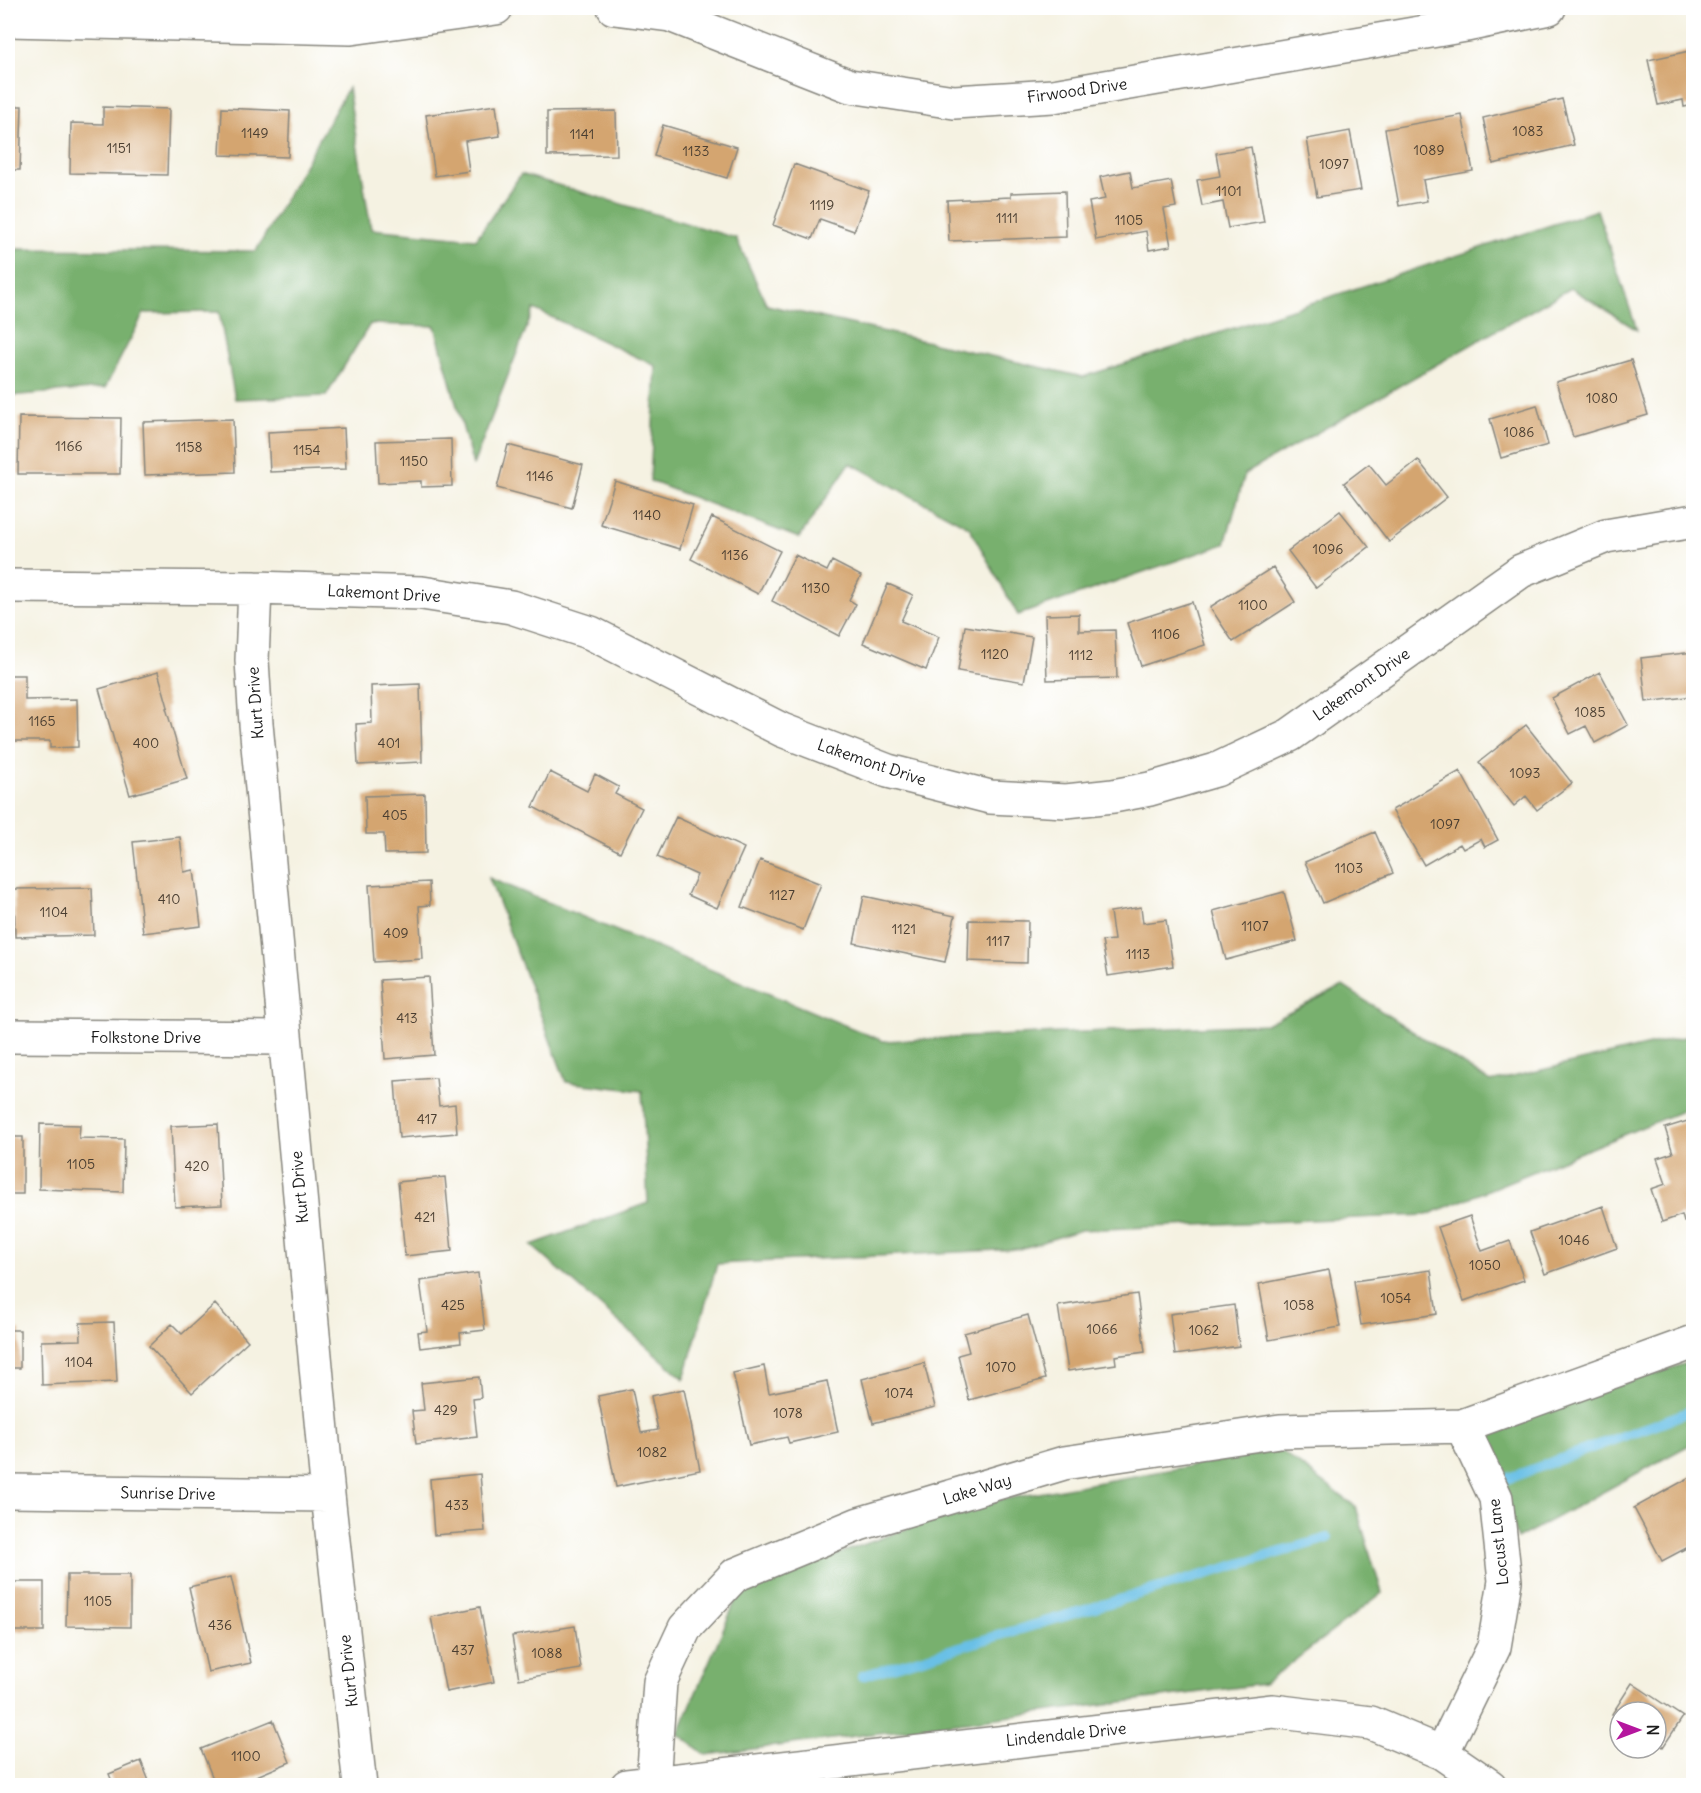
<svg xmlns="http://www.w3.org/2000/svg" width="1701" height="1793" viewBox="0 0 1701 1793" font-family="Delius,sans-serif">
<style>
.forest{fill:#78b06e;stroke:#4a6645;stroke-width:1.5}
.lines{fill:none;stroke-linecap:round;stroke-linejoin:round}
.stream{stroke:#69c0e6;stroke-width:10}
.building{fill:#d4a56f}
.minor-casing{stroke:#88877f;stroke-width:36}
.minor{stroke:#fff;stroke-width:33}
.labels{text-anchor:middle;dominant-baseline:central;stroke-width:4.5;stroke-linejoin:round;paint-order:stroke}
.number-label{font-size:14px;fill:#4a3e31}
.street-label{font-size:16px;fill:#1c1c1c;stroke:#fff}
</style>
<rect width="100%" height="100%" fill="#fff"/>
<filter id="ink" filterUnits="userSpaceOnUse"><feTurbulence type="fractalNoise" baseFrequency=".0167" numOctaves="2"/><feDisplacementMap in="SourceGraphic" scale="12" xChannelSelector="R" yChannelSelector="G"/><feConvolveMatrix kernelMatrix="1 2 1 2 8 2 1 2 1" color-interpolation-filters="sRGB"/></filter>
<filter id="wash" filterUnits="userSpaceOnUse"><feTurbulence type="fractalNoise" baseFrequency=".008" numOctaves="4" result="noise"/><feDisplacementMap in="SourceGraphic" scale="24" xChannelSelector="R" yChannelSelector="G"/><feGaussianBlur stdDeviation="1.35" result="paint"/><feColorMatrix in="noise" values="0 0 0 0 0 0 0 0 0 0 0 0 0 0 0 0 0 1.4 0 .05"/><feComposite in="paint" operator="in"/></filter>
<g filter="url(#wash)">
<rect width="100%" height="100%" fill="#f5f2e2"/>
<path class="forest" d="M348,88l23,141 105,10 45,-65 215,64 31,67 316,72 514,-167 40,120 -66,-42 -326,186 -20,70 -207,71 -49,-88 -119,-64 -51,75 -149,-57 6,-115 -122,-57 -61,156 -38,-139 -65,-2 -44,72 -91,3 -16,-87 -75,1 -39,75 -97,8v-147l248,2z
M489,878l394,163 383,-17 77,-38 147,96 203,-47v75l-4,-2 -262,107 -346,15 -61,19 -303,15 -33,115 -153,-134 117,-42 -6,-112 -76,-9z
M1693,1361v82l-176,96 -36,-110z
M1280,1450l76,57 26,86 -118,91 -558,71 -28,-21 62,-144 231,-85z"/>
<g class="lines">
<path class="stream" d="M1504,1480l190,-70
M862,1676l466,-138"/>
</g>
<g id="blocks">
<path class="building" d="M1694,50v55l-10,2 -1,-7 -25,5 -10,-45z
M1562,99l12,46 -81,19 -10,-46z
M496,105l4,31 -35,5 4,30 -34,5 -9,-61z
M8,106h14l-2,64h-12z
M103,107l66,2 -2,66 -97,-2 1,-50 32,1z
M222,108l68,3 -2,46 -68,-2z
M616,111l1,44 -70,1v-44z
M1462,115l11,56 -50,9 4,21 -28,5 -14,-77z
M663,125l74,22 -10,31 -73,-22z
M1350,131l11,59 -44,7 -10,-58z
M1251,147l13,75 -36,6 -5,-26 -21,4 -5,-26 23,-4 -4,-23z
M794,164l75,27 -15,40 -34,-12 -8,20 -39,-14z
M1130,171l3,17 38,-7 5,26 -12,2 7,37 -22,4 -3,-19 -50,9 -7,-38 16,-3 -5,-22z
M1065,191l1,46 -117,4 -2,-41 64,-3v-4z
M1631,360l17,55 -75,22 -17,-55z
M1537,405l11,40 -47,13 -11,-39z
M19,417l102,1 -1,56h-102z
M233,419l2,53 -90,3 -2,-53z
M344,428l2,41 -76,3 -2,-40z
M451,439l1,47 -31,1v-6l-43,2 -2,-42z
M508,445l75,20 -11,43 -75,-20z
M1418,460l29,37 -58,45 -45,-59 25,-19 17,21z
M615,481l78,24 -13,44 -79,-24z
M1340,511l29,36 -53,41 -28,-37z
M712,517l68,34 -22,43 -67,-35z
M795,555l32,16 5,-10 29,15 -12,24 7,4 -17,32 -67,-35z
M1273,567l22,35 -62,40 -23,-35z
M888,584l25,11 -12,26 38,16 -13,33 -63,-27z
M1192,602l13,43 -64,21 -14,-43z
M1079,614v17l36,-1 2,48 -70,2 -2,-65z
M965,626l67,11 -8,45 -66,-11z
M1694,652v44l-48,6 -5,-44z
M158,672l10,35 -2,1 21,71 -57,16 -31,-106z
M1600,672l28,53 -33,18 -9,-17 -16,8 -18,-36z
M8,675h17v25l52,-1 1,48 -28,1v-7h-42z
M420,684l2,78 -64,3 -2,-41 16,-1 -1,-37z
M1526,725l46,58 -35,27 -11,-14 -12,10 -35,-44z
M1460,771l38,69 -13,7 -4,-8 -18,10 -3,-5 -36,21 -32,-55z
M550,772l37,19 8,-17 24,13 -4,7 27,14 -22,44 -87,-45z
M425,794l1,59 -41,1 -1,-20h-18l-1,-38z
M676,817l68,31 -27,60 -29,-13 9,-20 -40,-18z
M1375,832l18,41 -70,30 -18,-41z
M180,837l4,35 10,-2 7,56 -58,7 -10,-91z
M760,860l61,24 -18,46 -61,-23z
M429,882l1,23 -11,1 3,53 -48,3 -5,-77z
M92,888l2,47 -79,2 -1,-48z
M1284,892l13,49 -71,19 -13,-49z
M864,896l91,20 -10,46 -91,-19z
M1141,907l2,16 23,-3 7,46 -65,10 -6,-35 12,-1 -4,-28z
M969,920l59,1 -1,42 -59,-2z
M429,977l5,78 -49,4 -5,-79z
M436,1078l3,28 16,-2 2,29 -58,5 -4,-57z
M1694,1119v100l-10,3 -2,-7 -20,7 -11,-33 15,-5 -9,-26 16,-5 -8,-25z
M40,1124l40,1 -1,13 45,1 -1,53 -84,-3z
M218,1124l4,81 -47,2 -4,-81z
M8,1137h15v57h-15z
M445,1177l7,74 -47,5 -7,-74z
M1603,1206l14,42 -72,26 -15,-42z
M1470,1216l12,35 28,-10 14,39 -60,21 -26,-74z
M1329,1270l11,57 -71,13 -10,-56z
M1431,1270l6,44 -76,11 -7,-44z
M478,1273l7,57 -25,3 1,10 -41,5 -2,-16 9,-1 -7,-50z
M1137,1294l8,58 -30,4 1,8 -48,7 -10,-65z
M215,1304l33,37 -56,52 -43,-47 23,-22 10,10z
M1234,1305l5,41 -64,9 -5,-41z
M1028,1315l17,64 -76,21 -11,-45 11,-3 -5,-19z
M114,1322l3,60 -75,3 -1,-44 40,-1 -1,-17z
M8,1330h12v38h-12z
M924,1363l11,44 -62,16 -11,-44z
M764,1366l5,27 58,-12 11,51 -49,11 -2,-6 -38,8 -16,-72z
M479,1377l2,21 -8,1 4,38 -61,7 -4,-33 12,-1 -3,-27z
M632,1389l9,44 17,-3 -7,-34 33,-7 16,81 -84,17 -18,-91z
M480,1474l5,57 -51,4 -4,-56z
M1694,1475v69l-32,17 -28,-53z
M67,1575h63v52l-64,-1z
M231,1577l20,86 -43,9 -19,-85z
M8,1582h36v49h-36z
M480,1607l14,75 -48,10 -15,-75z
M575,1626l6,43 -62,10 -7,-43z
M1632,1683l51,34 -20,30 -7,-5v-30h-36v7l-8,-5z
M273,1720l17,42 -57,24h-17l-15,-37z
M141,1761l10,25h-37l-5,-12z"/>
</g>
</g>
<g filter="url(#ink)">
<use href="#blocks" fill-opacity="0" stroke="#88877f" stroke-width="1.5"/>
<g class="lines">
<g class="minor-casing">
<path id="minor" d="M614,8l56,7 180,71 104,16 99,-6 413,-71 83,-17
M8,20l343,8 145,-20
M8,586l247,2 167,5 89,14 80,26 191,97 106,41 102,26 76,4 47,-5 37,-7 66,-19 74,-35 231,-164 85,-35 88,-15
M255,588l-3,72 4,64 72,771 32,291
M8,1036l277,2
M8,1491l320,4
M1442,1753l52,-106 11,-66 -9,-83 -34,-72 232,-84
M653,1783l7,-101 25,-54 50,-53 124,-51 205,-61 216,-32 182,-5
M627,1786l646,-75 98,12 71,30 48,33"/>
</g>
<use href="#minor" class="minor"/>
</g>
</g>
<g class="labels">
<g class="number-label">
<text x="1528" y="131">1083</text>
<text x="255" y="133">1149</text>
<text x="582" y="134">1141</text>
<text x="119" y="148">1151</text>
<text x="1429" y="150">1089</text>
<text x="696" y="151">1133</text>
<text x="1334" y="164">1097</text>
<text x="1229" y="191">1101</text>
<text x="822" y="205">1119</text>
<text x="1007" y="218">1111</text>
<text x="1129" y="220">1105</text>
<text x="1602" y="398">1080</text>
<text x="1519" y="432">1086</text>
<text x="69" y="446">1166</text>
<text x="189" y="447">1158</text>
<text x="307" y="450">1154</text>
<text x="414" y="461">1150</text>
<text x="540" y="476">1146</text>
<text x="647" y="515">1140</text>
<text x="1328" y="549">1096</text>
<text x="735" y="555">1136</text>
<text x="816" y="588">1130</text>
<text x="1253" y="605">1100</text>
<text x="1166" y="634">1106</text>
<text x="995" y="654">1120</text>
<text x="1081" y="655">1112</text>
<text x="1590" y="712">1085</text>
<text x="42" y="721">1165</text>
<text x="146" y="743">400</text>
<text x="389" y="743">401</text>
<text x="1525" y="773">1093</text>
<text x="395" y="815">405</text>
<text x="1445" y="824">1097</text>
<text x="1349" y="868">1103</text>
<text x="782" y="895">1127</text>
<text x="169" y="899">410</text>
<text x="54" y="912">1104</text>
<text x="1255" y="926">1107</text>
<text x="904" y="929">1121</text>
<text x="396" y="933">409</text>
<text x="998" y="941">1117</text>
<text x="1138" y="954">1113</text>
<text x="407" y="1018">413</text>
<text x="427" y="1119">417</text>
<text x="81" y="1164">1105</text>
<text x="197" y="1166">420</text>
<text x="425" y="1217">421</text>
<text x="1574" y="1240">1046</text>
<text x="1485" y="1265">1050</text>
<text x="1396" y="1298">1054</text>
<text x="453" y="1305">425</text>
<text x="1299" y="1305">1058</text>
<text x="1102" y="1329">1066</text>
<text x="1204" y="1330">1062</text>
<text x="79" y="1362">1104</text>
<text x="1001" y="1367">1070</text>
<text x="899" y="1393">1074</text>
<text x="446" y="1410">429</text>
<text x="788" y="1413">1078</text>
<text x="652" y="1452">1082</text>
<text x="457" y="1505">433</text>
<text x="98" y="1601">1105</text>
<text x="220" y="1625">436</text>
<text x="463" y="1650">437</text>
<text x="547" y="1653">1088</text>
<text x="246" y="1756">1100</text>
</g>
<g class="street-label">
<text transform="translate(1077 90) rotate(-8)">Firwood Drive</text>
<text transform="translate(384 593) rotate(3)">Lakemont Drive</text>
<text transform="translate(1361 684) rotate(-35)">Lakemont Drive</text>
<text transform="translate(255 703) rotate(-94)">Kurt Drive</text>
<text transform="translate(872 762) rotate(19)">Lakemont Drive</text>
<text x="146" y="1037">Folkstone Drive</text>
<text transform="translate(299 1187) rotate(-95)">Kurt Drive</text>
<text transform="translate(977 1489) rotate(-17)">Lake Way</text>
<text transform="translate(168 1493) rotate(1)">Sunrise Drive</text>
<text transform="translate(1498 1542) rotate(-96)">Locust Lane</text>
<text transform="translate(348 1671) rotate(-96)">Kurt Drive</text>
<text transform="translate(1066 1734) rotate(-6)">Lindendale Drive</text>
</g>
</g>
<rect width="1701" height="1793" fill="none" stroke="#fff" stroke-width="30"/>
<g transform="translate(1638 1730) rotate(90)"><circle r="28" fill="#ffffff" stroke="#a4a4a4" stroke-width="1.5"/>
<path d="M0-4.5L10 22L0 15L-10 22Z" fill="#b5179e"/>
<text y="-9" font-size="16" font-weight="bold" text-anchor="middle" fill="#1c1c1c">N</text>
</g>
</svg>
